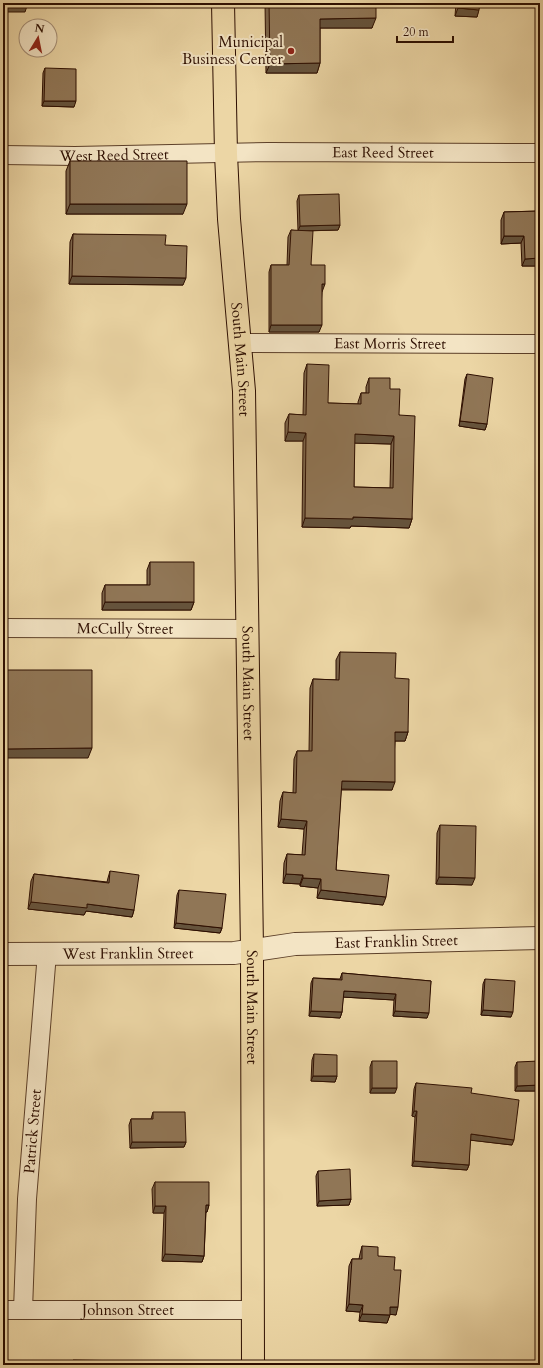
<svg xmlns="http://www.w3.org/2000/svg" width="543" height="1368" viewBox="0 0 543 1368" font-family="Cardo,serif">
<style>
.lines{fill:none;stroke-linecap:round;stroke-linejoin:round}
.minor-casing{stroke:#5d4029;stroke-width:20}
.tertiary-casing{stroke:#5d4029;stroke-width:24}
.primary-casing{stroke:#2d0e00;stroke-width:24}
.minor{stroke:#f3e4c4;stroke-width:18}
.tertiary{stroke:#f3e4c4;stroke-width:22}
.primary{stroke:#ecd6a5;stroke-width:22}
.wall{fill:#7c654a;stroke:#2d0e00;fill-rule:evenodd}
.shaded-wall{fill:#65533c;stroke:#2d0e00}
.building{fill:#907656;stroke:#2d0e00;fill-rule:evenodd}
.poi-dot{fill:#8f2418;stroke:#f3e4c4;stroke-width:1.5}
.labels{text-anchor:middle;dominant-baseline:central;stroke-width:4;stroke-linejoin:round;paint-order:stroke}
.poi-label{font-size:15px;fill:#2d0e00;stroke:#f3e4c4;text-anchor:end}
.street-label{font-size:15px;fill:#2d0e00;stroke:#f3e4c4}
</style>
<rect width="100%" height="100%" fill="#ecd6a5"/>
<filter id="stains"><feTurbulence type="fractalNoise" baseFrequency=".005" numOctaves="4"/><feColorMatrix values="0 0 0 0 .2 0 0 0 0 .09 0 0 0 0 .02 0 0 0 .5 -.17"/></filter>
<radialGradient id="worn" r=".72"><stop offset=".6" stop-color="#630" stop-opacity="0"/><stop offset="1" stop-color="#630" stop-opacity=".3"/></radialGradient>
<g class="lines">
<g class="minor-casing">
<g id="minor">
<path id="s1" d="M3,155l72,1 193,-4 272,1"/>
<path id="s2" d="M240,343l300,1"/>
<path id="s3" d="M3,628l245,1"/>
<path id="s4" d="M3,1310h250"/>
<path id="s5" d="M23,1310l4,-111 20,-246"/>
</g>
</g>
<g class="tertiary-casing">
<g id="tertiary">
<path id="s6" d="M3,954l231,-1 61,-9 245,-6"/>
</g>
</g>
<g class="primary-casing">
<g id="primary">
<path id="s7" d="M223,3l3,151 3,65 15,172 8,559 1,415"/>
</g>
</g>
<use href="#minor" class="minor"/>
<use href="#tertiary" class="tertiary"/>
<use href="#primary" class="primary"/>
</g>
<path class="wall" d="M265,3h111l-4,25h-52v35l-3,10h-51z
M456,3h24l-3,14 -22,-1z
M45,68l29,39 -32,-1 1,-33z
M70,161l113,53h-117v-43z
M299,195l41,30 -2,5 -34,1 7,34 11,27 -3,40h-50v-60l2,-7h16l1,-28 3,-7 7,1 -1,-30z
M540,211v55h-18l-1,-23 -20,1v-24l3,-8z
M73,234l92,11 18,40 -114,-1 1,-42z
M307,364l21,39 30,1v-2l3,-9h5v-6l3,-9 21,11 9,26 13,104 -3,9 -58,-2 -1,2 -48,-1 1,-86h-18v-18l4,-9 14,1 1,-42zM354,443l37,1 -1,44 -36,-1z
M467,374l20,50 -2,6 -26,-4 6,-47z
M540,439v41h-3l2,-38z
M150,562l44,40 -3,8h-89v-17l3,-8h42v-15z
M340,652l55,26 13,54 -3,9h-10l-3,49h-51l-5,80 47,35 -66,-7 1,-10 -18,-2v-2l-17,-1 1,-20 3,-9 15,1 2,-26 -26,-2 2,-26 3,-9 10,1 1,-34 3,-8h12l1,-63 3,-9 23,1v-20z
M440,825l32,60 -36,-1 1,-51z
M110,871l24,39 -2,7 -46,-6 -2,4 -56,-6 3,-28 3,-7 73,8 1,-4z
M179,890l43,38 -2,5 -46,-5 3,-33z
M342,973l89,8 -4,37 -34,-2 1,-16 -51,-3 -1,15 -2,6 -31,-2 2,-33 2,-5 27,1z
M485,979l26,38 -30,-2 2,-31z
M314,1054l23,22 -2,6 -24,-1 1,-21z
M372,1061l23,32h-25v-26z
M517,1062l21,29h-23v-24z
M416,1083l55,10 41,52 -42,-5 -1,25 -2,5 -55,-4 3,-49 -3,-1 2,-27z
M153,1112l33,30 -2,5 -54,1 -1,-23 2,-6h20z
M318,1171l33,28 -2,6 -32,1 -1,-30z
M155,1182l54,23 -2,7h-1l-2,44 -2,6 -40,-1 2,-48h-11l-1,-24z
M362,1246l16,10 16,14 2,45 -6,-1 -3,9 -28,-2 1,-9 -14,-1 3,-45 3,-7h7l1,-5z
M540,1250v26h-3l2,-22z"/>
<path class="shaded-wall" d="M3,3h25l-3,9h-22z
M458,8l21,2 -2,7 -22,-1z
M376,18l-4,10h-56l4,-9z
M320,63l-3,10h-51l4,-9z
M44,101h32l-2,6 -32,-1z
M70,204h117l-4,10h-117z
M340,225l-2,5 -40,1 2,-5z
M504,236h20l-3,7 -20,1z
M540,258v8h-18l3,-7z
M72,276l114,2 -3,7 -114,-1z
M322,284h3l-3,8h-3z
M271,325h51l-3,7h-50z
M460,421l27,3 -2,6 -26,-4z
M288,432l18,1 -3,8h-18z
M355,434l39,2 -3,8 -40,-1z
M540,472v8h-3z
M353,517l59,2 -3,9 -58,-2 -1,2 -48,-1 3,-9z
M105,602h89l-3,8h-89z
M395,732h13l-3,9h-13z
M92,748l-4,10h-85v-9z
M342,781l53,1 -3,8 -54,-1z
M281,819l26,2 -3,8 -26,-2z
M286,874l17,1 -3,9 -17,-1z
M439,877l36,1 -3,7 -36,-1z
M303,878l18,1 -3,9 -18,-2z
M321,890l65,7 -3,8 -66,-7z
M31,902l56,2 47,6 -2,7 -46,-6 -2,4 -56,-6z
M176,923l46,5 -2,5 -46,-5z
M344,991l52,3 -2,6 -52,-3z
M483,1010l30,2 -2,5 -30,-2z
M311,1011l31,1 -2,6 -31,-2z
M395,1011l34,2 -2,5 -34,-2z
M313,1076h24l-2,6 -24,-1z
M540,1085l-2,6h-23l2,-5z
M372,1088h25l-2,5h-25z
M414,1111h3l-2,6 -3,-1z
M471,1134l43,6 -2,5 -43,-5z
M132,1142h54l-2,5 -54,1z
M414,1161l55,4 -2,5 -55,-4z
M351,1199l-2,6 -32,1 2,-5z
M206,1205h3l-2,7h-3z
M155,1206h11l-2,7h-11z
M165,1254l39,2 -2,6 -40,-1z
M539,1268h1v8h-3z
M349,1304l14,1 -3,7 -14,-1z
M390,1307h8l-2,8 -9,-1z
M362,1314l28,1 -3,8 -28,-2z"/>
<path class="building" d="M269,3h107v15l-56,1v44l-50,1z
M458,3h22l-1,7 -21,-2z
M45,68l31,1v32h-32z
M70,161h117v43h-117z
M339,194l1,31 -40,1 -1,-31z
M540,211v47l-15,1 -1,-23h-20v-24z
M291,230l22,1 -2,34h14v19h-3v41h-51v-60h18z
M73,234l93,1 -1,10 22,1 -1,32 -114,-2z
M307,364l22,1 -1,38 33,1v-11h8v-15h21v11h10l-1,26 16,1 -3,103 -59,-2v2l-48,-1 1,-85 -18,-1 1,-18 17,1zM355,434l39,2 -1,52 -39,-1z
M467,374l26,4 -6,46 -27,-3z
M150,562h44v40h-89v-17h45z
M340,652l56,1 -1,25 14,1 -1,53h-13v50l-53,-1 -6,89 53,5 -3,22 -65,-7v-11l-18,-1v-3l-17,-1 1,-20 18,1 2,-34 -26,-2 2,-27 13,1 1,-42h15l1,-72 26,1z
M3,670h89v78l-89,1z
M440,825l36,1 -1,52 -36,-1z
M110,871l29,4 -5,35 -47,-6v4l-56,-6 3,-28 75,9z
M179,890l47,4 -4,34 -46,-5z
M342,973l89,8 -2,32 -34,-2 1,-17 -52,-3 -2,21 -31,-1 2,-33 29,2z
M485,979l30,2 -2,31 -30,-2z
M314,1054l23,1v21h-24z
M372,1061h25v27h-25z
M539,1061l1,24 -23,1v-24z
M416,1083l56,5 -1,5 48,7 -5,40 -43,-6 -2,31 -55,-4 3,-50h-3z
M153,1112h32l1,30h-54l-1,-23h22z
M350,1169l1,30 -32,2 -1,-30z
M155,1182h54v23h-3l-2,51 -39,-2 1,-48h-11z
M362,1246l16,1v9l17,1 -1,13h7l-3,37h-8v8l-28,-1 1,-9 -14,-1 3,-45h10z
M73,1360l57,1v4h-57z
M3,1362l19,1v2h-19z"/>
<circle class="poi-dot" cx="291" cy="51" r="4"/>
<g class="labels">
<g class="poi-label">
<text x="283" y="42">Municipal<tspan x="283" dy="17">Business Center</tspan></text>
</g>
<g class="street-label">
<text stroke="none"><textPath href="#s1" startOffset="380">East Reed Street</textPath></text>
<text stroke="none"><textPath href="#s1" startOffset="111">West Reed Street</textPath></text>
<text stroke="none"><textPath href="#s2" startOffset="150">East Morris Street</textPath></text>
<text stroke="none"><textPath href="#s7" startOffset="357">South Main Street</textPath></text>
<text stroke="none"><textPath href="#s3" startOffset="122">McCully Street</textPath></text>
<text stroke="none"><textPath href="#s7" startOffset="681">South Main Street</textPath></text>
<text stroke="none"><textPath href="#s6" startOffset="394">East Franklin Street</textPath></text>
<text stroke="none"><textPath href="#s6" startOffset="125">West Franklin Street</textPath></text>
<text stroke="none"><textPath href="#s7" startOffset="1005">South Main Street</textPath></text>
<text stroke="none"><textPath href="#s5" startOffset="179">Patrick Street</textPath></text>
<text stroke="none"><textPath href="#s4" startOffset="125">Johnson Street</textPath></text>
</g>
</g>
<rect width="543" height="1368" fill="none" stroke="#ecd6a5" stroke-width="16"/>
<rect x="4" y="4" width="535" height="1360" fill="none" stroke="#2d0e00" stroke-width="2"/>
<rect x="8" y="8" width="527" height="1352" fill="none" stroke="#2d0e00"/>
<g transform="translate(38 38) rotate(10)"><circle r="19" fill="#f3e4c4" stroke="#a48e76"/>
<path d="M0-3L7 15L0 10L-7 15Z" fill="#8f2418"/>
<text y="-6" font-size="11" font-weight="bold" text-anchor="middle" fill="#2d0e00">N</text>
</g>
<path d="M397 36v6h56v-6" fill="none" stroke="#2d0e00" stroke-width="2"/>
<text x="403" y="36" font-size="12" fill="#2d0e00" stroke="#f3e4c4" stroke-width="3" paint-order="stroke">20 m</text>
<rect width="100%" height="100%" filter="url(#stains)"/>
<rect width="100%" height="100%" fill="url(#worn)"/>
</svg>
